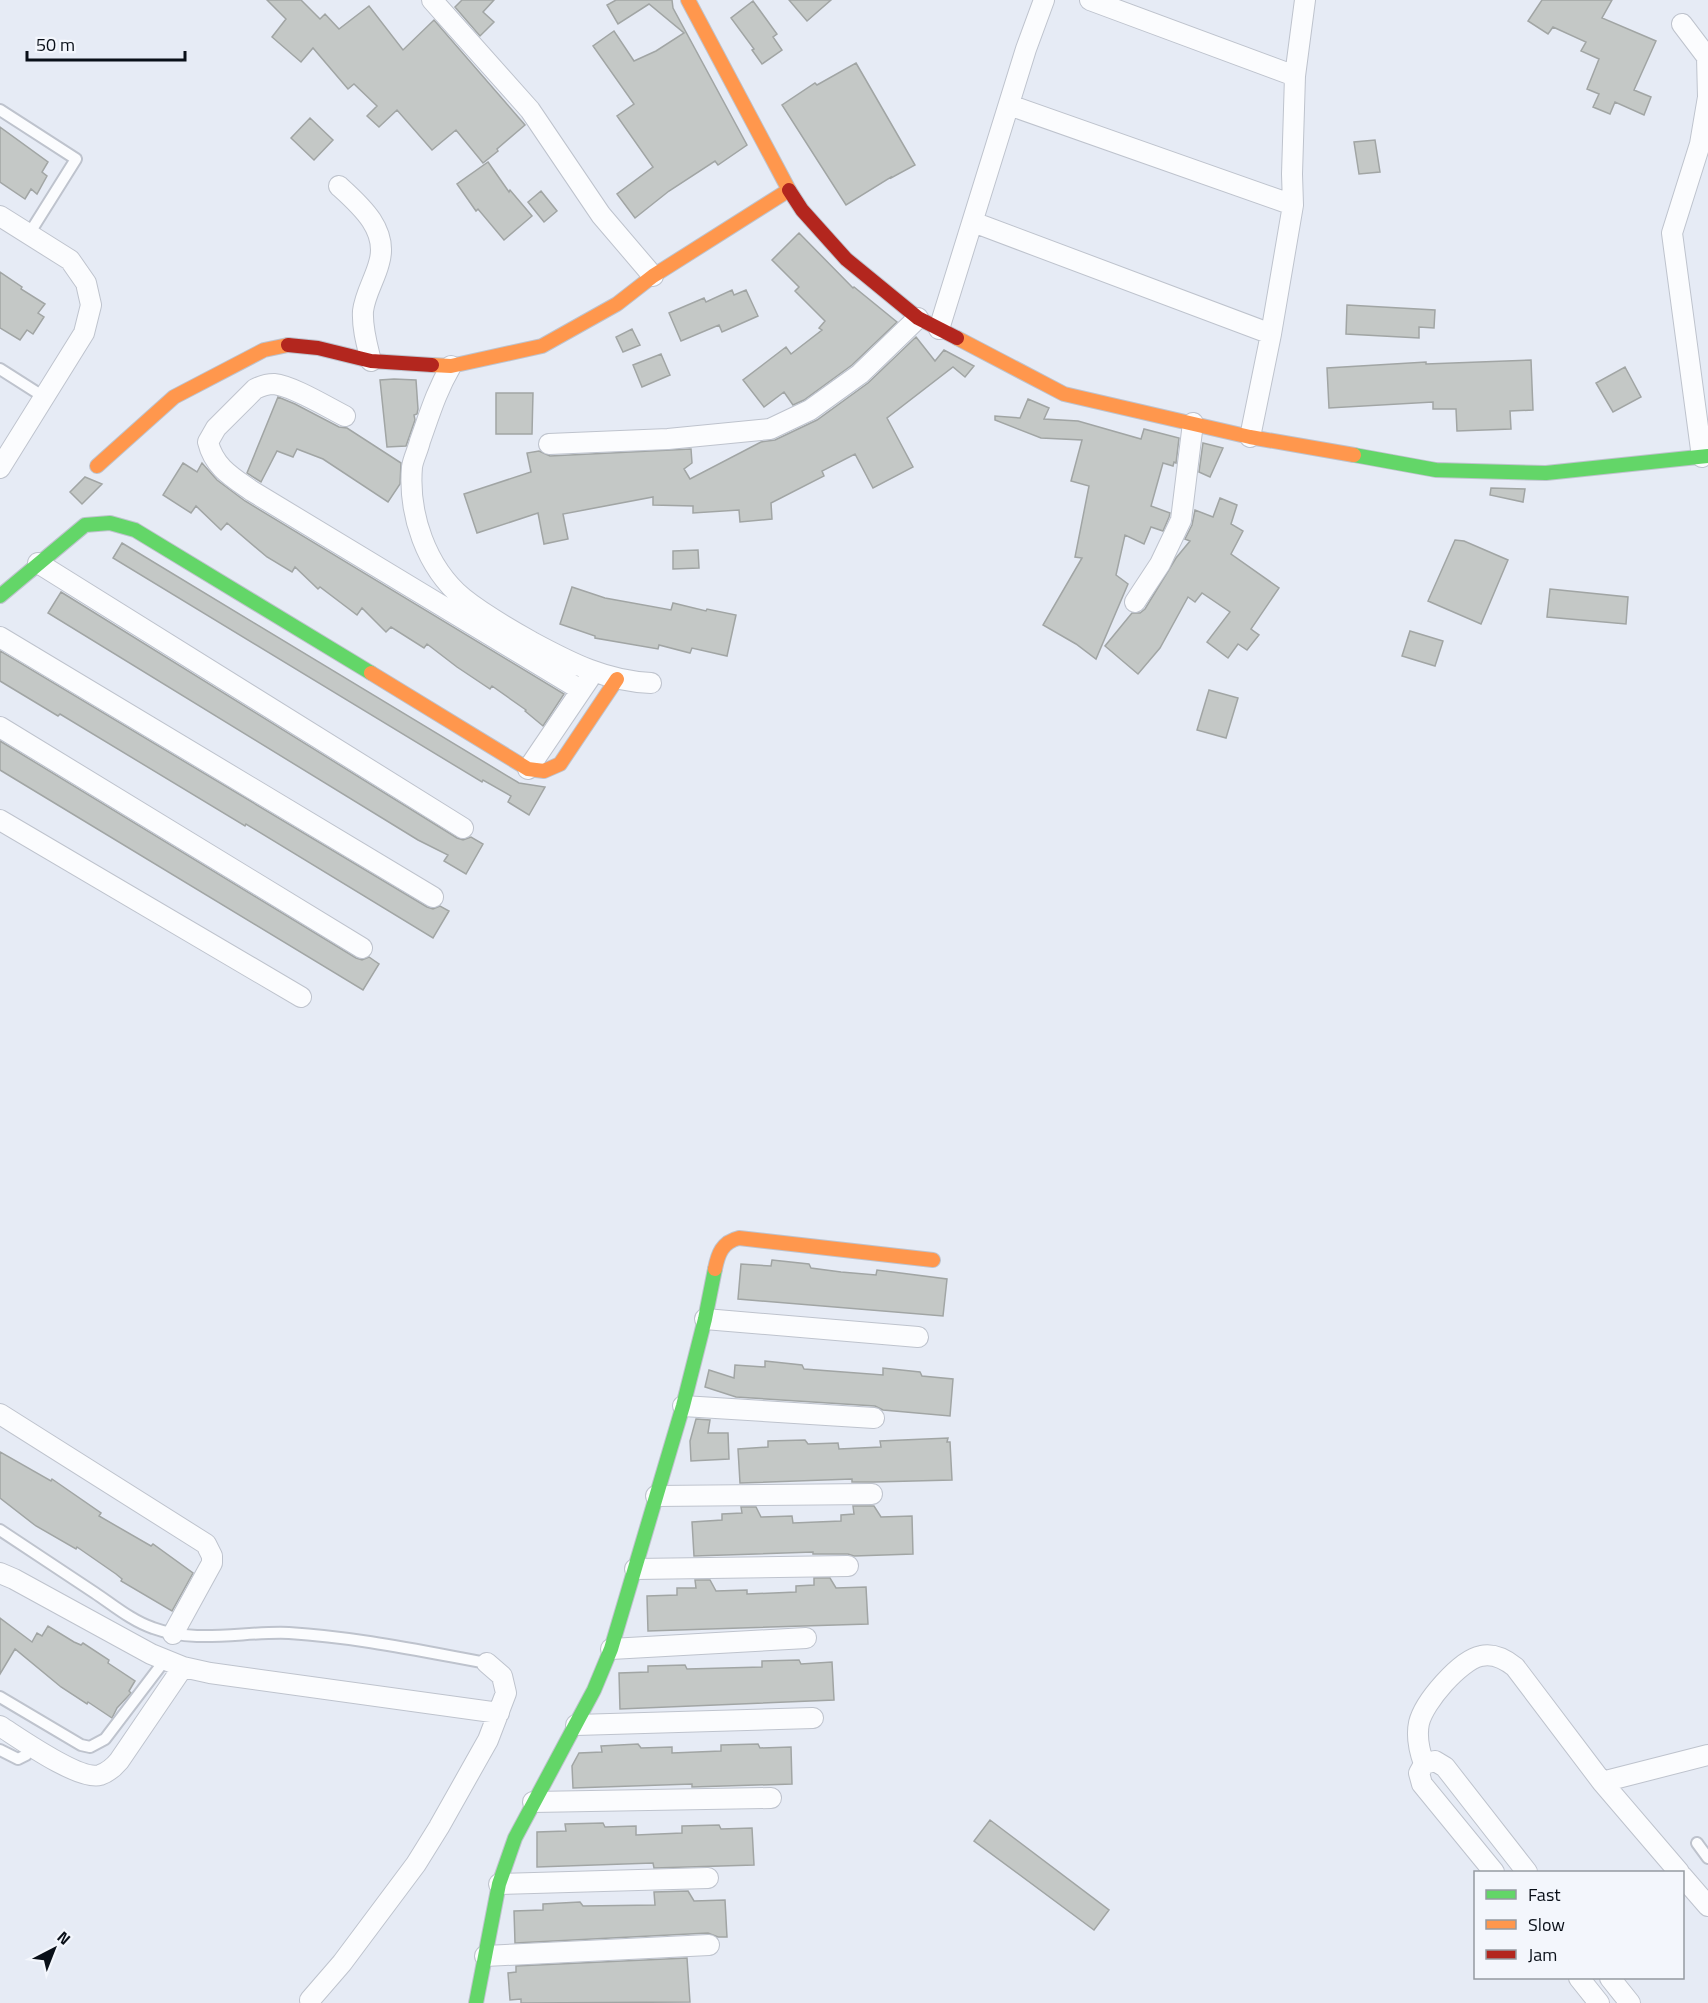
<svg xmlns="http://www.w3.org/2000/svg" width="1708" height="2003" viewBox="0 0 1708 2003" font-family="'Titillium Web',sans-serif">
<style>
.building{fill:#c4c8c6;stroke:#a1a5a4;stroke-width:1.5}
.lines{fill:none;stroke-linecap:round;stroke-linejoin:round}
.lane-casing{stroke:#bec3cd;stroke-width:14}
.street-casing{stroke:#bec3cd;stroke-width:22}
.fast-casing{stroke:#bec3cd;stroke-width:16}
.slow-casing{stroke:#bec3cd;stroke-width:16}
.jam-casing{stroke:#bec3cd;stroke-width:16}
.lane{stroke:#fbfcfe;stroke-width:10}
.street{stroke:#fbfcfe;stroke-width:20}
.fast{stroke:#63d668;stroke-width:14}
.slow{stroke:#ff974d;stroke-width:14}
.jam{stroke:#b3261e;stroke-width:14}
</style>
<rect width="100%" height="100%" fill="#e6ebf5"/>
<path class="building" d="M267,0h34l19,19 5,-5 14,15 30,-23 34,44 31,-30 91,105 -28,24 1,2 -15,12 -27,-33 -24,20 -35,-40 -18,17 -12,-11 10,-10 -23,-22 -6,5 -35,-41 -12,14 -29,-25 14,-18z
M462,0h32l-11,12 11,10 -14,14 -25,-29z
M616,0h56l1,8 74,137 -29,20 -3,-4 -46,30 -34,27 -18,-24 36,-27 -36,-51 17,-12 -41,-58 21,-15 20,30 22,-10 28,-18 -35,-29 -31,20 -11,-19z
M789,0h42l-24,21z
M1542,0h70l-10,18 54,23 -22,49 17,7 -7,18 -29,-13 -5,12 -17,-7 6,-13 -12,-5 12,-30 -18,-8 5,-9 -33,-15 -5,7 -20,-13z
M753,1l24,33 -4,3 9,13 -20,14 -10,-14 2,-1 -23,-31z
M856,63l59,102 -24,13v-1l-45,28 -64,-100 33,-22 2,2z
M310,118l23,22 -19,20 -23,-22z
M0,127l48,35 -6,10 5,4 -10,18 -6,-5 -6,10 -25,-17z
M1375,140l5,32 -21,2 -5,-32z
M488,162l21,30 1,-2 22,26 -28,24 -26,-31 -2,2 -19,-27z
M541,191l16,20 -13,11 -16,-20z
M799,233l54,55 1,-1 43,35 -45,43 -48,35 -11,5 -9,-13 -20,15 -21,-27 43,-33 5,7 31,-24 -3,-2 6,-7 -30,-30 4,-4 -27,-27z
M0,272l22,15 -1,2 24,15 -7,9 6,4 -11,17 -6,-4 -7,10 -20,-12z
M732,290l2,5 12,-5 12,26 -36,16 -3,-7 -38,16 -12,-28 35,-15 2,4z
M1347,305l88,5 -1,18 -15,-1v11l-73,-4z
M632,329l8,16 -17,7 -7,-15z
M916,337l19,24 9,-11 30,16 -9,11 -12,-10 -66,51 26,49 -40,21 -18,-34 -33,17 2,5 -53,27 1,16 -32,3 -1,-12 -46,3v-7l-40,-1v-8l-90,17 5,25 -24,5 -6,-31 -61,20 -13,-39 67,-22 -4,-19 12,-2 11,5 141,-7 1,14 -8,6 6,10 71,-37 14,-2 42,-20 51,-37z
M661,354l9,21 -28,12 -9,-22z
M1531,360l2,50 -23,1 1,18 -54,2 -1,-22h-23v-7l-104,6 -2,-40 99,-6v2z
M1625,367l16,30 -28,15 -17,-29z
M394,379l22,1 2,29 -1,5 -3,1 1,5 -9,26 -19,1 -7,-67z
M496,393h37l-1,41h-36z
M278,397l17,7 44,23 8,1 54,35 -1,21 -12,18 -65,-43 -26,-10 -4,8 -16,-6 -16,31 -14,-9z
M1028,399l21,9 -5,11 34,2 63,18 3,-10 35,9 -3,25 -2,-1 -1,4 -10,-3 -12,43 19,7 -1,4 -6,14 -12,-4 -7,17 -19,-9 -9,40 12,9 -32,75 -20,-15 -33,-19 39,-67 -7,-1 14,-71 -18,-5 11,-41 -41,-2 -46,-18v-4l25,2z
M1203,443l20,5 -13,29 -11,-5z
M183,463l14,9 5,-9 15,17 28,21 319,193 -21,32 -18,-15 1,-1 -34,-24 -2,3 -33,-22 -30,-23 -3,4 -33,-21 -5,5 -24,-24 -5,7 -37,-28 -2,2 -23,-22 -3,5 -25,-15 -40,-34 -6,7 -25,-24 -5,7 -28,-18z
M85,477l17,7 -20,20 -12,-12z
M1491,488l34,1 -2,13 -33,-7z
M1220,498l17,7 -6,19 12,7 -12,23 48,34 -28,41 8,6 -12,15 -9,-6 -10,14 -21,-16 23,-30 -28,-19 -7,9 -7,-5 -28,51 -22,26 -33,-28 27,-33h8l5,-4 31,-51 14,-17 -5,-2 7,-14 3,-15 18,7z
M1455,540l9,1 44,19 -27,64 -53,-23z
M122,543l397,240 26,4 -16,28 -21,-13 3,-6 -28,-16 -1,2 -369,-224z
M698,550l1,18 -26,1v-18z
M572,587l33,11 66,12 2,-7 33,8 1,-2 29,6 -9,41 -35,-8 -2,5 -31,-8 -1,4 -63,-11v-2l-35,-12z
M1550,589l78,8 -2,27 -79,-7z
M61,592l396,246 6,2 8,-3 12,7 -17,30 -22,-13 4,-6 -30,-15 -370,-227z
M1410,631l33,10 -8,25 -33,-10z
M0,651l427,256 6,2 7,-3 9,5 -16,27 -187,-114 -1,2 -185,-112 -2,2 -58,-35z
M1209,690l29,8 -12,40 -29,-8z
M0,741l356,217 6,2 7,-3 10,7 -16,26 -363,-220z
M772,1260l37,4 2,4 30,4 35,3 1,-5 70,9 -4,37 -205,-17 3,-35 30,2z
M765,1361l37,4 2,4 79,6v-7l37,4 2,4 31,3 -3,37 -67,-6 -8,-4 -139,-9 -31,-10 4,-17 25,8 1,-13 30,2z
M696,1419l14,1 -2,13h20l1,26 -38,2 -1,-20z
M948,1438l-1,4h3l2,38 -78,2h-22v-3l-112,4 -2,-34 30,-2v-6l37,-1 3,4 30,-1 1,6 42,-2 -1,-6z
M0,1452l51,29 1,-2 49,34 -2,3 52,30 2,-2 40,29 -21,38 -51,-30 1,-2 -6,-5 -39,-27 -1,2 -40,-23 -36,-28z
M853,1506h21l7,11 31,-1 1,38 -59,2 -6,-2h-35v-2l-119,4 -2,-34 30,-2v-6l20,-1 -1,-6h15l5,10 31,-1 1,7 48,-2v-6l13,-1z
M814,1578h16l6,10 30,-1 2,37 -220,7 -1,-35 30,-1v-7h19l-1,-8h15l6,11 31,-1v4l49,-2v-6l18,-1z
M0,1618l32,24 5,-9 5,3 6,-10 26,16 7,3 2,-2 26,17 -1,3 27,18 -6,10 2,2 -14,15 -5,10 -24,-16 -1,2 -26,-17 -46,-38 -15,25z
M799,1660l2,4 31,-2 2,38 -214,9 -1,-36 29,-1v-6l37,-1 2,4 75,-2v-6z
M638,1744l3,4 31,-1v6l49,-2v-6l37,-1 2,4 31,-1 1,37 -100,3v-3l-119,4 -1,-22 7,-13 23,-1 -1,-6z
M990,1820l119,90 -15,20 -120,-89z
M603,1823l2,4 31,-1v9l46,-2v-7l37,-1 2,4 31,-1 2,37 -100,3 -1,-5 -116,4v-35l29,-1 -1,-7z
M688,1891l6,10 31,-1 2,37h-9l-10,-4 -193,10 -1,-32 29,-1v-6l37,-2 3,4 72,-1 -1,-13z
M687,1958l3,44 -169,1v-4l-11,1 -2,-27 8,-1v-6z"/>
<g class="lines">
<g class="lane-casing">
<path id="lane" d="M0,110l76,49 -47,75
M0,369l44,28
M0,1530c32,21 63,42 95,63 18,12 37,28 58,35 43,16 91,3 136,5 67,4 132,18 198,30
M0,1697l81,48 9,2 15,-8 60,-79
M0,1750l18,9 8,-4 5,-9
M1697,1843l11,15"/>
</g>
<g class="street-casing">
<path id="street" d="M432,0l98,110 71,105 52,61
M1090,0l205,76
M1682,24l25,33 1,40 -8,47 -28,89 30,224
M1009,105l284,100
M339,186c21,19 50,44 40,77 -4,16 -14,31 -16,48 -1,17 4,34 8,50
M0,216l70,44 16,23 5,22 -7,28 -84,135
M973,222l298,112
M939,329l87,-280 18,-49
M451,366c-15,26 -21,47 -31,75 -2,9 -7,18 -8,26 -4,47 14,100 51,131 21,17 46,31 69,44 39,21 74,39 119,41
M345,416c-18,-9 -52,-30 -71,-32 -8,0 -13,2 -19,5l-39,39 -8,14c6,25 24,35 44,49l329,199
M1250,437l21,-103 22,-129 -1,-31 3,-98 10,-76
M549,444l119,-5 102,-10 40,-19 50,-36 58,-56
M38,563l425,265
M1135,602l25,-38 21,-44 12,-97
M0,637l433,260
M0,727l362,221
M528,769l61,-90
M0,820l301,177
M705,1319l213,18
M683,1406l191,12
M0,1414l206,130 6,12v7l-39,71
M656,1496l216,-2
M635,1569l213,-3
M0,1573l14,6 137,75 32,13 27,6 289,40
M611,1649l195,-11
M576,1725l237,-7
M0,1726c19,12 79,55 100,49 9,-3 14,-8 19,-14l64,-94
M1424,1764c-5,-14 -8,-27 -5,-41 5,-21 41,-63 62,-67 13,-3 24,3 34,11l87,115 77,90
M1602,1782l106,-27
M533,1802l238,-4
M1494,1872l-72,-88 -3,-11 5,-9 11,-3 10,6 82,105
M1682,1876l26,30
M499,1884l209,-6
M485,1956l224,-11
M1579,1978l20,25
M1610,1978l20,25
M310,2000l32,-37 74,-99 23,-37 49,-87 18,-47 -4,-17 -15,-13"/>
</g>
<g class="fast-casing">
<path id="fast" d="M1354,455l82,15 110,3 162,-17
M0,596l85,-71 25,-2 25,7 236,143
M476,2003l23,-119 16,-46 79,-148 17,-41 72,-243 22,-87 10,-50"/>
</g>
<g class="slow-casing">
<path id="slow" d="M688,0l101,190
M957,338l107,56 186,43 104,18
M432,365l19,1 91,-20 75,-42 36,-28 136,-86
M97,466l77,-69 90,-47 24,-5
M371,673l157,96 16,2 16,-7 57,-85
M715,1269c3,-15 7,-27 24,-31l194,22"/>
</g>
<g class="jam-casing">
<path id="jam" d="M789,190l13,20 44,49 72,59 39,20
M288,345l30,3 53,13 61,4"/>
</g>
<use href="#lane" class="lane"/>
<use href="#street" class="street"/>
<use href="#fast" class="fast"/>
<use href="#slow" class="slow"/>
<use href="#jam" class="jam"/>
</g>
<rect x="1474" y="1871" width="210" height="108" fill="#f3f6fc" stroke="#959aa1" stroke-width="1.5"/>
<rect x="1486" y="1890" width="30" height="9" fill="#63d668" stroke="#959aa1" stroke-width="1.5"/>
<text x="1528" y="1901" font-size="18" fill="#090f18">Fast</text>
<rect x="1486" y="1920" width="30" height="9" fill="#ff974d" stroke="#959aa1" stroke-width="1.5"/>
<text x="1528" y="1931" font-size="18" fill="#090f18">Slow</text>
<rect x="1486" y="1950" width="30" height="9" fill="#b3261e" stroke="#959aa1" stroke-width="1.5"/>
<text x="1528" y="1961" font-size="18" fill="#090f18">Jam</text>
<g transform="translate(54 1949) rotate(42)" stroke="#f3f6fc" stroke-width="4.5" paint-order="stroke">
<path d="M0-4.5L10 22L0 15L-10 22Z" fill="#090f18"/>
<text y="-9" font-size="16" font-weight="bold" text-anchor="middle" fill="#090f18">N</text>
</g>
<path d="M27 51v9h158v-9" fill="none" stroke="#090f18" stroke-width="3"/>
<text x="36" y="51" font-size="18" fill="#090f18" stroke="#f3f6fc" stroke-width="4.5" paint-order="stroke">50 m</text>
</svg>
